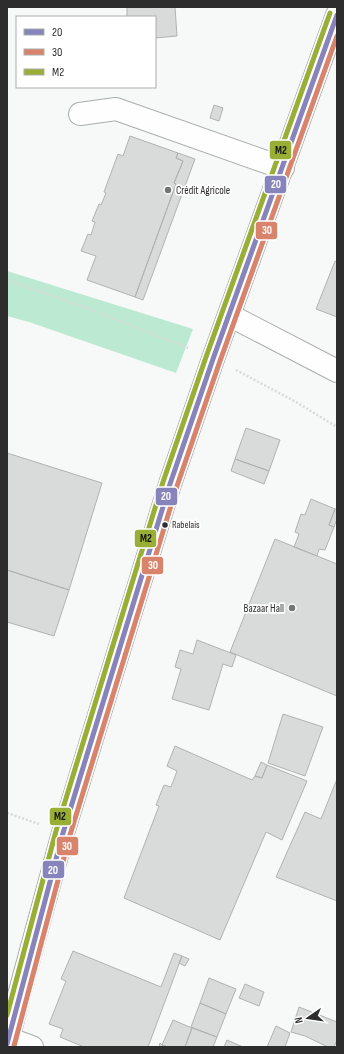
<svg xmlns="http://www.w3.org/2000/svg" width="344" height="1054" viewBox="0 0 344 1054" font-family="'Sofia Sans Condensed',sans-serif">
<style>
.green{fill:#bce9d1}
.building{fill:#d9dbda;stroke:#b1b2b1}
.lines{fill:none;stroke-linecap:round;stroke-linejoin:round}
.minor-casing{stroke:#abadac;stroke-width:24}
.major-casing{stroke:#abadac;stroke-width:24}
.path{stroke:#d8d9d8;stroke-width:2.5;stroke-dasharray:2 2;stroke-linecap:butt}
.minor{stroke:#fefefe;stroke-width:22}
.major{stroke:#fefefe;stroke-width:22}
.bus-1-casing{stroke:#fff;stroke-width:8}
.bus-2-casing{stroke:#fff;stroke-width:8}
.bus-3-casing{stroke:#fff;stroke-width:8}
.bus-1{stroke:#8784bc;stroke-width:5}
.bus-2{stroke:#d8836b;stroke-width:5}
.bus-3{stroke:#99ae35;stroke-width:5}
.poi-dot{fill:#737473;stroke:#fff;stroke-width:1.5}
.bus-dot{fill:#2c2d2c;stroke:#fff;stroke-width:1.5}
.labels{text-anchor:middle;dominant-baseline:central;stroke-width:3.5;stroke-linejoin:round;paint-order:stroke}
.bus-label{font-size:10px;fill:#2c2d2c;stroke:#fff;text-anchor:start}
.poi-label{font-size:11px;fill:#2c2d2c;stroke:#fff;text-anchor:start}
.line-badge{stroke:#fff;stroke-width:1.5}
.badge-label{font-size:11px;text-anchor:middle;font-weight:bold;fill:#fff}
.pale-badge-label{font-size:11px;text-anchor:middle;font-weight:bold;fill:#111}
</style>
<rect width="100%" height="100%" fill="#f7f9f8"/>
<path class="green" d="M7,271l186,58 -17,44 -147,-51 -22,-6z"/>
<path class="building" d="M127,7h48l2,29 -22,2v-21h-28z
M214,105l9,3 -4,13 -9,-3z
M130,136l48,17 -2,5 7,3 -9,22 2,1 -41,113 -48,-17 9,-24 -15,-5 7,-17 3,1 4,-13 -3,-1 7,-17 2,1 5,-12 -2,-1 14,-38 5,2z
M178,153l17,6 -52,141 -8,-3 41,-113 -2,-1 9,-22 -7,-3z
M335,261l2,1v55l-21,-8z
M246,428l34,12 -11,31 -34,-12z
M7,453l95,30 -33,107 -62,-20z
M235,459l34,12 -5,13 -33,-13z
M311,499l24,10 -6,16 5,2 -9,23 -6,-1 -2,7 -23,-9 5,-13 -4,-2 6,-18 4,1z
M335,509h2v10l-3,8 -5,-2z
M275,539l62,25v132l-107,-44z
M7,570l62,20 -15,46 -47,-14z
M197,640l39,15 -4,12 -9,-3 -14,46 -37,-11 9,-30 -6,-2 5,-17 13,4z
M283,714l40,13 -18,49 -37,-13z
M175,746l77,34 3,-4 7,2 5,-13 40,16 -25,59 -16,-8 -46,108 -96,-42 35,-92 -3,-1 8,-20 7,2 6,-16 -10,-5z
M261,762l6,3 -5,13 -7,-2z
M337,779v122l-61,-24 29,-65 16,7z
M73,951l88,36 13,-34 8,3 -34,91h-64l-24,-10 3,-8 -14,-5 17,-43 -5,-2z
M182,956l7,3 -4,7 -6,-3z
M209,978l27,11 -10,25 -26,-11z
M245,984l19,8 -5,14 -20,-8z
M200,1003l26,11 -9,23 -26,-10z
M299,1007l38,15v18l-3,7h-6l-23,-11 -14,-4z
M173,1020l19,8 -7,19h-17l-6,-2z
M276,1026l14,7 -5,14h-18z
M192,1028l25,9 -4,10h-28z
M227,1040l16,7h-19z
M160,1043l2,2 6,2h-9z"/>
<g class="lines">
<g class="minor-casing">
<path id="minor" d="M80,114l36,-5 167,59
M229,315l108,56
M7,1038l25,9"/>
</g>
<g class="major-casing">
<path id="major" d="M7,1044l12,-49 44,-162 107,-349 43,-125 124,-344"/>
</g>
<path class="path" d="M7,280l80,28 101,40
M236,370l60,32 41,25
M7,813l32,11"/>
<use href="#minor" class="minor"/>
<use href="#major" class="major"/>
<g class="bus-1-casing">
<path id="bus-1" d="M7,1044l56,-211 107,-349 43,-125 124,-344"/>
</g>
<g class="bus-2-casing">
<path id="bus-2" d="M14,1046l56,-211 107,-349 43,-125 117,-325"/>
</g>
<g class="bus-3-casing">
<path id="bus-3" d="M7,1015l49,-184 107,-349 43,-125 124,-344"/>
</g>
<use href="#bus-1" class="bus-1"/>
<use href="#bus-2" class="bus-2"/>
<use href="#bus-3" class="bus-3"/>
</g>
<g class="poi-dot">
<circle cx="168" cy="190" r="4"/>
<circle cx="292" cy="608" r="4"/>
</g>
<circle class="bus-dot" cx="165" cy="525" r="3.5"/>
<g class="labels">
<g class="bus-label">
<text x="172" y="525">Rabelais</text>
</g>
<g class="poi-label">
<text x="176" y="190">Crédit Agricole</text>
<text x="284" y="608" text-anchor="end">Bazaar Hall</text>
</g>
</g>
<g class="line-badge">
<rect x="269" y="140" width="23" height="20" rx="4" fill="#99ae35"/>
<rect x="264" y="175" width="23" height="19" rx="4" fill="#8784bc"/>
<rect x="255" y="221" width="23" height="19" rx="4" fill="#d8836b"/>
<rect x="155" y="487" width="23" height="19" rx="4" fill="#8784bc"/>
<rect x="134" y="529" width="23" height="19" rx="4" fill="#99ae35"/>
<rect x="141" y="556" width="23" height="19" rx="4" fill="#d8836b"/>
<rect x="49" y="807" width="23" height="19" rx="4" fill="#99ae35"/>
<rect x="56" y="836" width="23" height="20" rx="4" fill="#d8836b"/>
<rect x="42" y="860" width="23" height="19" rx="4" fill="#8784bc"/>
</g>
<g class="badge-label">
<text x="276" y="188">20</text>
<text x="267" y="234">30</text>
<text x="166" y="500">20</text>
<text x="153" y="569">30</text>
<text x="67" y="850">30</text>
<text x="53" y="874">20</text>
</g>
<g class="pale-badge-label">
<text x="281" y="154">M2</text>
<text x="146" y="542">M2</text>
<text x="60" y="820">M2</text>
</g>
<rect width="344" height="1054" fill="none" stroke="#2c2d2c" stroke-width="16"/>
<rect x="16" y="16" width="140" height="72" fill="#ffffff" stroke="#ababab"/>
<rect x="24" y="29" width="20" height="6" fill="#8784bc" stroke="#ababab"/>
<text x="52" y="36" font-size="12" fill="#2c2d2c">20</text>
<rect x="24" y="49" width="20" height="6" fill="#d8836b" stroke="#ababab"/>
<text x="52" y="56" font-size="12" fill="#2c2d2c">30</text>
<rect x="24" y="69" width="20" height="6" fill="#99ae35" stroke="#ababab"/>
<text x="52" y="76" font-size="12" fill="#2c2d2c">M2</text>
<g transform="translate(308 1018) rotate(257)" stroke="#ffffff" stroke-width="3" paint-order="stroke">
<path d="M0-3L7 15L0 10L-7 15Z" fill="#2c2d2c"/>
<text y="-6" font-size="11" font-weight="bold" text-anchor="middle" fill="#2c2d2c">N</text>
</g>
</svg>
